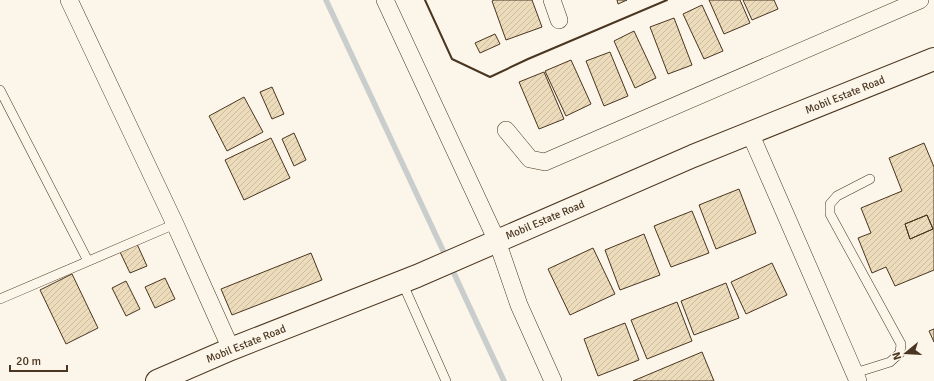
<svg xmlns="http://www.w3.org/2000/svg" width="934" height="381" viewBox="0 0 934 381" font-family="Signika,sans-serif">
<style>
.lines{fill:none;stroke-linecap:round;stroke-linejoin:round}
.stream{stroke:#c9cecd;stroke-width:5.5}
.building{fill:url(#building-hatch);stroke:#4a3520;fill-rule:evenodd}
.lane-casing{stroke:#4a3520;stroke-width:10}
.street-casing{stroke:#4a3520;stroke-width:18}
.secondary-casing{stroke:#4a3520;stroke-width:24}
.lane{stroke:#fbf6e9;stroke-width:9}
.street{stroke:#fbf6e9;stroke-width:17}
.secondary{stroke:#fbf6e9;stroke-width:22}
.wall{stroke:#4a3520;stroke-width:2}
.labels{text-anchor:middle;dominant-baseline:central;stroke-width:3;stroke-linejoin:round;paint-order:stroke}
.street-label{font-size:11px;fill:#4a3520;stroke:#fbf6e9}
</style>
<defs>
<pattern id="building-hatch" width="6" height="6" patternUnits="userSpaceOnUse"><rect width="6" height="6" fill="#ecdcbc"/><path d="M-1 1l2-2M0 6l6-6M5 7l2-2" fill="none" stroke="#ccbda1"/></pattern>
</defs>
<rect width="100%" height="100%" fill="#fbf6e9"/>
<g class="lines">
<path class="stream" d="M326,0l121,259
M451,267l53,114"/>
</g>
<path class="building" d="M494,0h38l10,27 -36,13 -14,-39z
M617,0h10l-9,4z
M709,0h31l10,23 -26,11z
M743,0h31l4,9 -26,11z
M702,5l21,46 -19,8 -21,-45z
M674,18l18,47 -24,9 -18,-47z
M634,31l22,47 -21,10 -21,-47z
M495,34l5,10 -20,9 -5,-10z
M610,52l18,44 -24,10 -18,-45z
M571,60l20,44 -25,12 -21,-45z
M544,72l20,47 -25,10 -20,-47z
M272,87l12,27 -12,5 -12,-27z
M244,97l19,35 -36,19 -18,-35z
M294,133l12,27 -12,6 -12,-27z
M271,138l19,40 -46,22 -19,-40z
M924,143l10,24v103l-39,16 -9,-19 -14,6 -14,-35 13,-5 -10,-25 41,-17 -13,-33zM927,215l6,14 -23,10 -5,-15z
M739,189l17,44 -40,16 -17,-44z
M692,211l17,42 -38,14 -17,-41z
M927,215l6,14 -23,10 -5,-15z
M644,234l16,41 -40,15 -15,-40z
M137,244l10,22 -17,7 -10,-21z
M593,248l22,46 -45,21 -22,-46z
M311,253l11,27 -90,35 -11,-26z
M772,263l15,32 -41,19 -15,-32z
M72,274l26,54 -32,16 -26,-54z
M165,278l10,21 -20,9 -10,-21z
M126,281l14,28 -14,7 -14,-28z
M726,283l13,35 -45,17 -13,-34z
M677,302l15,39 -45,18 -16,-39z
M625,323l14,37 -41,16 -14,-37z
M934,329v13l-5,-11z
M702,352l12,29h-81z"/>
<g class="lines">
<g class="lane-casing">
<path id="lane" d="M0,90l88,171
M402,282l44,99
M0,299l175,-75
M855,373l35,-11 10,-9 1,-9 -71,-130v-10l7,-8 33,-17"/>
</g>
<g class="street-casing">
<path id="street" d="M69,0l106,224 56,125
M385,0l112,241 22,64 34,76
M552,0l7,20
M506,130l24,29 15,3 375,-162
M750,133l108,248"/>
</g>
<g class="secondary-casing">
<path id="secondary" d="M157,381l74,-32 186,-73 276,-120 241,-97"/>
</g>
<use href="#lane" class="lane"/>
<use href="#street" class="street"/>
<use href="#secondary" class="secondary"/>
<path class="wall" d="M425,0l27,59 38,18 38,-18 139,-59"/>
</g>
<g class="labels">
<g class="street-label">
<text transform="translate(845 95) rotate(-22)">Mobil Estate Road</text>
<text transform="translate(545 220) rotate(-23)">Mobil Estate Road</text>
<text transform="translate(246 344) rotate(-22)">Mobil Estate Road</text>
</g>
</g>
<g transform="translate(906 353) rotate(252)" stroke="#fbf6e9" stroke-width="3" paint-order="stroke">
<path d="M0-3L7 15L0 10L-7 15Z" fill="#4a3520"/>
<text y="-6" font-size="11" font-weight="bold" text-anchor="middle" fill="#4a3520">N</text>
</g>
<path d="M10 365v6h57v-6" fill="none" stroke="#4a3520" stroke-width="2"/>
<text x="16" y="365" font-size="12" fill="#4a3520" stroke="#fbf6e9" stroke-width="3" paint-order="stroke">20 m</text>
</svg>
